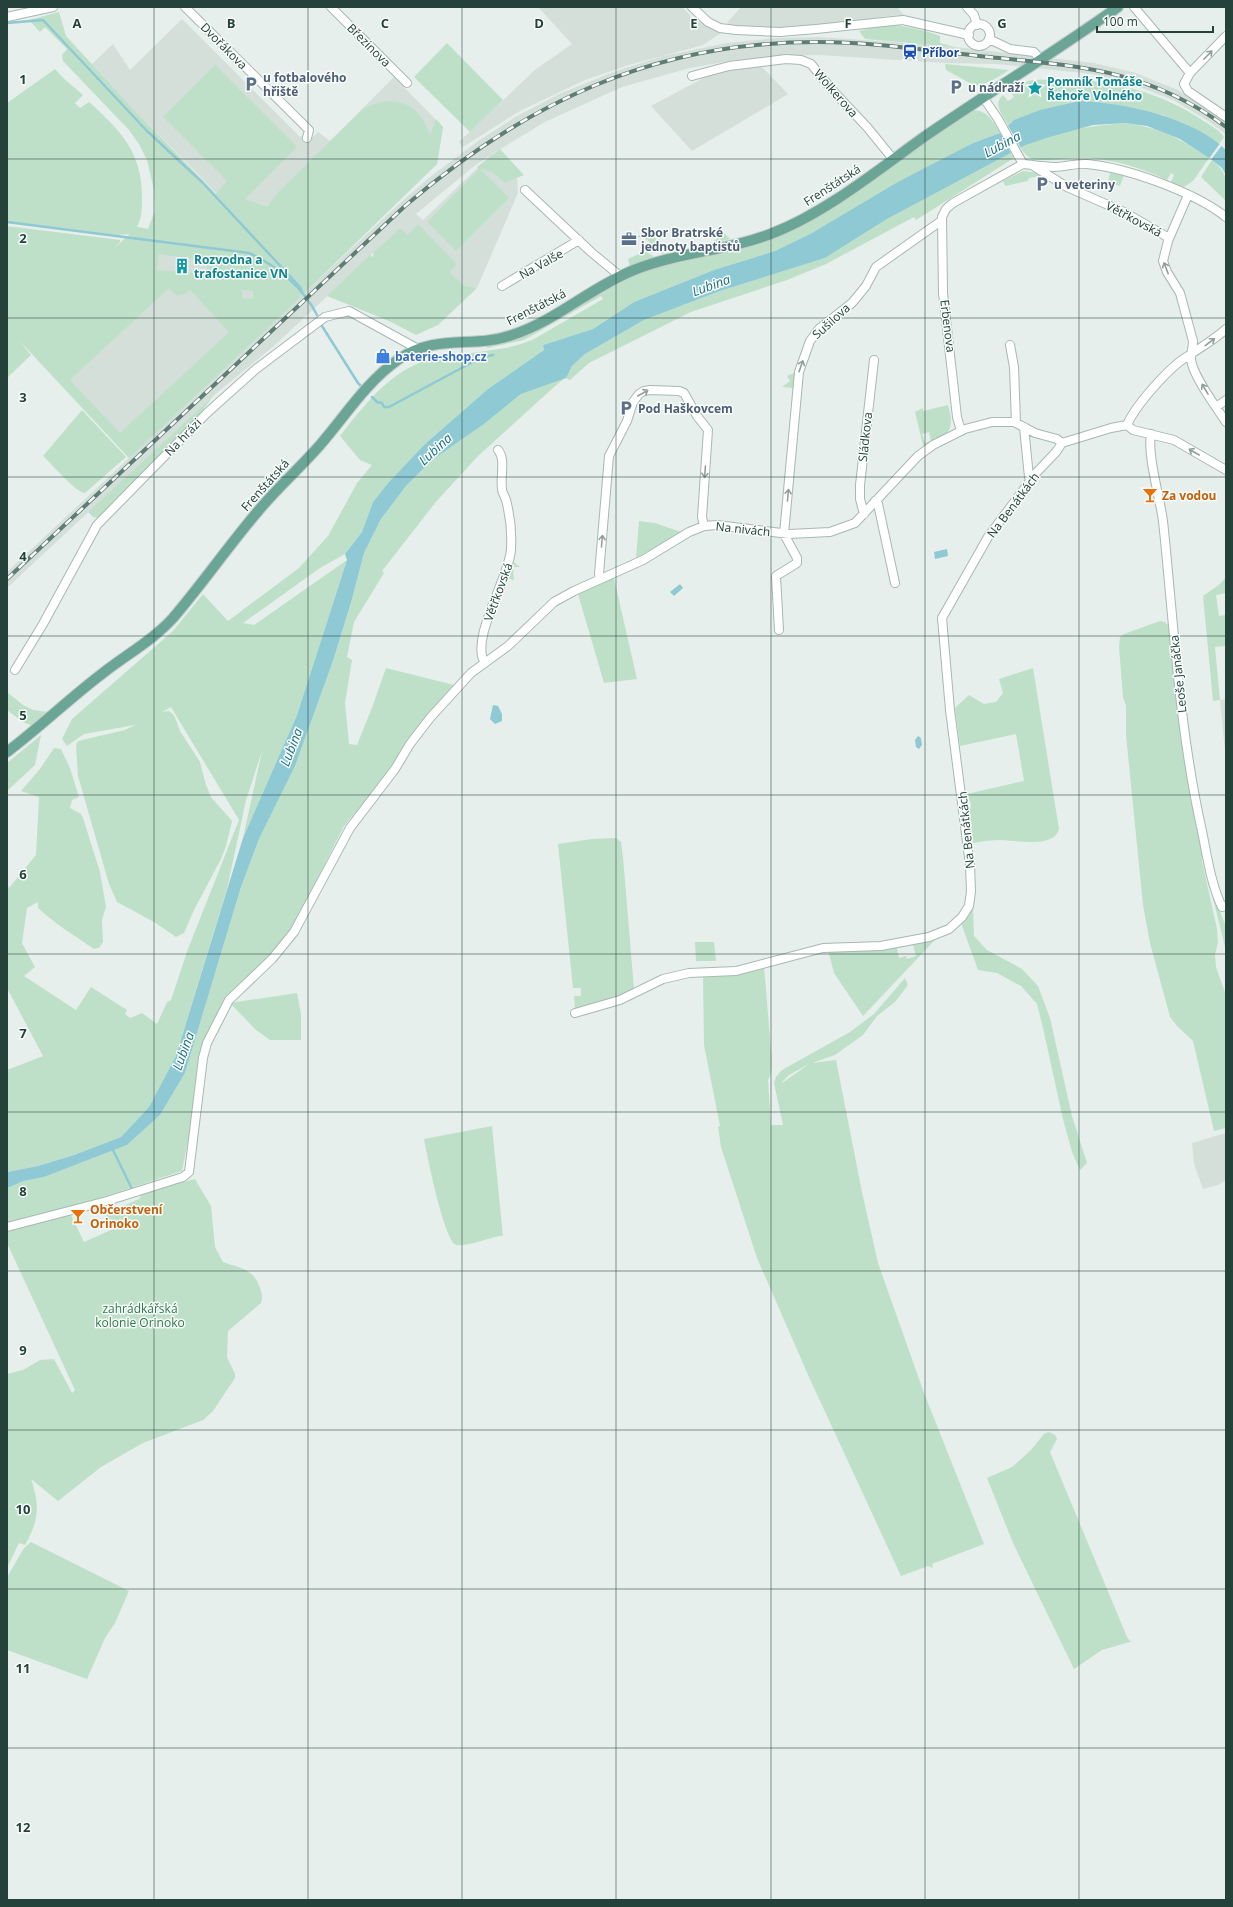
<svg xmlns="http://www.w3.org/2000/svg" width="1233" height="1907" viewBox="0 0 1233 1907" font-family="'Open Sans',sans-serif">
<style>
.built{fill:#d4dfda;fill-rule:evenodd}
.green{fill:#bfe0c8;fill-rule:evenodd}
.water{fill:#8ec9d4}
.pier{fill:#e6efeb}
.lines{fill:none;stroke-linecap:round;stroke-linejoin:round}
.stream{stroke:#8ec9d4;stroke-width:2.5}
.minor-casing{stroke:#a8b8b2;stroke-width:10}
.major-casing{stroke:#c2cac8;stroke-width:12}
.minor{stroke:#fff;stroke-width:8}
.major{stroke:#6aa596;stroke-width:10}
.rail-casing{stroke:#5f7d75;stroke-width:4}
.rail{stroke:#f7fbf9;stroke-width:2.5;stroke-dasharray:8;stroke-linecap:butt}
.oneway{stroke:#92a09c}
.grid{fill:none;stroke:#24423a;stroke-width:1;stroke-opacity:0.55}
.labels{text-anchor:middle;dominant-baseline:central;stroke-width:3;stroke-linejoin:round;paint-order:stroke}
.street-label{font-size:12px;fill:#24423a;stroke:#f7fbf9}
.transit-label{font-size:12px;font-weight:bold;fill:#164399;stroke:#f7fbf9;text-anchor:start}
.service-label{font-size:12px;font-weight:bold;fill:#4e5e75;stroke:#f7fbf9;text-anchor:start}
.culture-label{font-size:12px;font-weight:bold;fill:#0d838f;stroke:#f7fbf9;text-anchor:start}
.shop-label{font-size:12px;font-weight:bold;fill:#366cbe;stroke:#f7fbf9;text-anchor:start}
.food-label{font-size:12px;font-weight:bold;fill:#c56008;stroke:#f7fbf9;text-anchor:start}
.park-label{font-size:12px;fill:#2d7a4b;stroke:#f7fbf9}
.water-label{font-size:13px;font-style:italic;fill:#1c6f80;stroke:#f7fbf9}
.grid-label{font-size:13px;text-anchor:middle;font-weight:bold;fill:#24423a;stroke:#f7fbf9;stroke-width:3;stroke-linejoin:round;paint-order:stroke}
</style>
<rect width="100%" height="100%" fill="#e6efeb"/>
<path class="built" d="M538,7h144l8,8 1,7 29,1 1,10 -18,12 -74,20 -44,15 -65,31 -57,36 -4,-5 77,-73 36,-25z
M741,7h156l7,8 -16,1 -50,9 -60,4 -42,-2 -9,-4z
M182,19l117,117 12,3 7,-7 12,9 64,-64 49,50 -6,37 -252,241 216,-203 29,-25 48,-36 39,-25 44,-23 55,-22 47,-15 64,-13 50,-5 42,-1 119,8 156,18 42,10 42,17 48,29v15l-18,-13 -35,-21 -41,-16 -40,-10 -95,-10 -51,-1 -127,-8 -41,1 -49,5 -39,7 -68,19 -77,35 -53,32 25,22 1,17 -41,95 -14,-3 -17,-12 -46,-45 -125,117 -62,51 -206,192v-16l122,-114 -111,-119 120,-112 10,2 7,-18 140,65 -105,-110 -52,-52 -46,-50 21,-20 17,26zM491,155l-68,65 -7,-6 57,-47z
M760,65l28,29 -96,57 -41,-45 62,-33 5,1 11,-5z
M1226,699v62l-6,-61z
M1226,1133v47l-8,5 -15,4 -9,-25 -2,-21z"/>
<path class="green" d="M59,12l7,24 72,78 78,80 11,-13 -64,-64 52,-52 82,82 -52,52 22,8 13,-17 82,-80c29,-17 57,-9 68,25l6,-16 7,8 -6,37 -150,146 -158,148 -111,-119 13,16 -24,23v-152l113,14v2l-7,7 17,-15 -13,1 -110,-13v-119l48,-34c8,10 18,17 28,26l-8,8 5,5 9,-6c32,29 53,50 53,95 0,11 0,21 -5,30l11,2 7,-18 -1,-21 -7,-30 -8,-16 -10,-14 -66,-69 -1,-6 5,-6 -22,-22 -5,5 -11,-12zM159,254l49,7 -2,13 -49,-4zM169,288l8,8 9,-3 4,-3 39,42 -109,101 -50,-53zM242,290l11,1v8l-11,-1z
M884,25c20,0 37,4 56,11v7l15,4 -90,-8 -6,-8z
M447,43l56,57 -33,32 -56,-55z
M945,64l64,6c-9,6 -23,15 -34,16l-29,-16z
M1062,79c49,1 99,13 140,41 8,5 17,10 22,17l-5,7 -33,-20 -24,-9 -148,5 -6,5c-5,-9 -16,-21 -5,-30l5,6 6,-4 -2,-3 10,-5 -3,-5 13,-4z
M973,110c14,0 20,11 27,23l-27,10 -161,90 -37,18 -61,19 -80,32 -41,27 -50,16 1,5 -56,39 -63,55 -37,39 -15,19 -11,30 -17,22 -25,14 -77,55 11,2 93,-65 -50,155 -54,123 19,-87 -16,49 -19,89 -51,167 -27,51 -28,30 -47,18 -36,11 -31,6v-102l36,-14 -36,-68v-106l2,6 27,-33 3,-58 -18,-6 19,-22 14,-21 7,1 9,19 9,29 -7,3 -2,8 11,6 2,4 17,54 6,35 -4,13 1,22 -4,6 -5,1c-19,-13 -39,-25 -56,-41v-6l-11,6 -5,35 13,24 -11,9 52,34 15,-23 36,23 -2,4 5,4 12,-5 15,11 10,-22 4,-2 17,-51 51,-129 -68,-113 -9,5 7,-1 5,4 6,16 20,31 6,23 5,12 21,24 -6,25 -5,13 -27,51 -10,23 -8,4 -22,-15 -37,-20 -8,-18 -31,-108 -2,-30 1,-4 5,-2 43,-10 10,-5 -51,9 -17,12 -5,-7 10,-20 101,-88 30,-37 25,27 71,-53 29,-32 29,-53 15,-18 -12,-5 -20,-24c25,-32 50,-65 90,-77l76,-11 15,-4 13,-5 69,-40 -2,-3 -77,44 -37,8v-3l45,-14 102,-56 44,-14 59,-11 35,-11 147,-93z
M1125,123c36,5 54,15 84,35l-16,23 -9,6 -13,-5 3,-7 -3,-2 -4,7c-25,-12 -57,-22 -86,-22 -12,0 -39,4 -49,1 -5,-2 -9,-7 -11,-11 30,-17 69,-22 104,-25z
M500,149l24,26 -19,8 -13,-11 -12,-3 29,29 -53,53 -29,-29 52,-53 -2,-2z
M1011,153l3,5 -98,62 -2,-3 -88,47 -39,16 -96,32 -102,51 -19,17 -5,-2 -11,9 -77,70 -42,46 -53,68 2,2 -30,49 -7,35 5,3 -7,43 4,41 8,1 16,-40 13,-37 68,17 -26,31 -57,78 -27,32 -53,105 -21,27 -53,56 -13,25 -11,77 -11,55 -82,27 -93,26v-36l17,-7 20,-4 83,-32 33,-30 25,-42 56,-186 18,-48 36,-73 38,-105 19,-62 12,-46 17,-34 25,-33 25,-25 53,-37 37,-30 44,-16 7,-12 13,-12 59,-34 76,-29 105,-33 62,-39z
M1212,160c17,15 14,19 14,41l-25,-24z
M1023,171l17,2v3l-11,2 -1,3 -23,5 -2,-5z
M1110,173l14,2 -4,11 -12,-4z
M418,224l39,40 -7,8 13,13 14,3 -39,37 -22,10 -27,-14 -62,-25 43,-41 2,2 2,-3 -1,-1 27,-25 8,7z
M648,228l17,23 -2,3 -18,-16 -8,-1z
M724,233l6,6 -16,4v-2z
M647,252l6,4v3l-23,8 -2,-8 13,-6z
M796,372l-2,16 -12,-1 8,-6 -3,-5z
M213,396l-23,32 -90,91 -7,-2 -5,-5z
M948,405c8,28 -1,30 -24,44l-9,-37 8,-4v3zM929,432l2,9 -6,2 -3,-9z
M82,410l44,47 -41,36c-10,-1 -33,-29 -42,-37z
M639,521l16,2 26,9 -45,26z
M512,561l8,6h-7l1,13 -8,-2z
M1226,577v16l-10,2 3,21 7,-1v31l-11,1 5,53 -7,1 -10,-105 17,-12z
M614,578l23,101 -33,4 -26,-89z
M1160,621l5,1 5,5 32,220v14l15,68 1,13 -3,13 1,12 10,28v133l-12,3 -21,-90 -16,-15 -7,-9 -20,-74 -7,-38 -17,-170v-29l-3,-9 -4,-50 1,-10 4,-3z
M1033,668l26,161c-4,19 -43,12 -57,11 -10,0 -19,1 -29,3l-4,-28 2,-11 -4,-10 57,-13 -8,-47 -56,12 -5,-38 14,-13 15,9 12,-2 7,-9 -4,-14z
M7,692l16,13 10,5 15,2 -15,14 -10,-4 -16,-12z
M41,735l-6,30 -28,26v-28z
M616,838l5,4 2,15 11,132 -28,13 -31,8 -1,-14h7v-8h-8l-15,-144 34,-5z
M1210,886l16,41v24z
M973,908l1,28 13,14 35,19 16,17 12,32 22,98 15,47 -7,7 -8,-18 -9,-33 -20,-91 -6,-24 -16,-18 -24,-13 -19,-3 -17,-47z
M930,940l4,1 -71,75 -29,-43 -6,-23h53zM913,945l3,11 -9,3 -1,-3 -7,2 -2,-10z
M695,942h19l2,19h-20z
M764,966l8,96 -1,11 -3,7 3,45h12l-9,-42 2,-6 6,-7 68,-38 24,-18 31,-36 3,7 -13,17 -18,14 -14,19 -28,20 -23,8 24,-3 26,132 16,71 46,130 60,151 -52,20 1,4 -5,-2 -27,10 -92,-199 -52,-119 -36,-111 -3,-20 2,-1 -16,-81 -1,-69zM809,1064l-27,19 -1,11 1,-12 7,-7z
M297,993l4,21v26h-31l-14,-10 -26,-27z
M492,1126l11,110c-4,-2 -34,11 -47,9 -12,-5 -29,-90 -32,-106z
M195,1179l16,27 4,41 8,15c17,6 31,7 37,26 2,6 3,9 1,15l-33,28 -1,26 8,17v4l-22,33 -10,9 -60,23 -42,24 -43,34 -27,-22c9,26 8,41 -6,66l-6,-2 -12,25v-194l16,-4 17,-10 14,-1 17,32 1,2 3,-3 -68,-147v-13l63,-17 14,29 29,-13 -7,-15 33,-15 3,-6z
M1049,1432l6,3 2,4 -7,13 77,185 3,4h3l-31,9 -28,19 -61,-126 -26,-65 25,-11 19,-17 13,-16z
M31,1542l98,49 -14,32 -10,15 -18,41 -80,-29v-73l17,-29z"/>
<path class="water" d="M1080,101c44,2 113,16 146,49v25l-4,-7 -10,-8 -32,-21 -33,-13 -22,-3 -32,2 -47,13 -20,7 -139,74 -62,39 -105,33 -76,29 -59,34 -13,12 -6,12 -45,16 -37,30 -53,37 -25,25 -25,33 -17,34 -12,46 -19,62 -38,105 -36,73 -18,48 -56,186 -25,42 -33,30 -83,32 -20,4 -17,7v-16l31,-6 36,-11 47,-18 28,-30 27,-51 67,-218 54,-123 50,-155 -2,-6 17,-22 11,-30 15,-19 37,-39 63,-55 56,-39 -1,-5 50,-16 41,-27 80,-32 61,-19 37,-18 86,-51 75,-39 27,-10 14,-13 26,-10z
M947,549l1,7 -13,3 -1,-7z
M680,584l3,4 -9,8 -4,-4z
M493,705l5,1 4,8v7l-7,3 -5,-5z
M918,736l3,2 1,7 -3,4 -3,-2 -1,-7z"/>
<path class="pier" d="M1007,124l15,26 -10,5 -13,-24z
M1221,142l2,2 -13,17 -2,-1z"/>
<g class="lines">
<path class="stream" d="M7,23l36,-3 104,111 55,51 98,105 2,5
M7,222l242,31c28,13 54,34 68,62
M322,326l36,57 6,6
M372,397l5,5 5,1 2,4h5l93,-50 11,-2
M112,1148l20,41"/>
<g class="minor-casing">
<path id="minor" d="M185,7l124,123 -2,8
M331,7l76,76
M692,7l16,15 12,6 16,2 44,2 36,-3 87,-9 66,15
M967,7l7,8 3,10
M1134,7l56,66
M7,17l46,-10
M968 35a11 11 0 1 1 22 0a11 11 0 1 1-22 0Z
M1226,36l-36,37 -6,11 4,7 38,26
M989,39l21,10 24,3 6,7
M692,76l37,-10 57,-7 15,1 10,4 22,27 34,36 26,32
M983,97l15,22 25,45
M1023,164c9,1 23,3 31,3 11,0 22,-4 33,-3 41,4 107,28 139,53
M1032,165l35,22 57,25 45,26
M525,190l66,62 29,24
M1188,195l-20,46 -5,20 4,11 13,21 13,48c0,6 -2,12 -2,18 1,16 26,49 35,63
M502,286l77,-46
M1010,345l4,22 2,56
M1216,407l10,-7
M1127,425c8,-19 42,-58 61,-69 13,-9 26,-16 38,-27
M1024,427l5,50 2,2
M961,431l-4,-14 -14,-124 -1,-76 4,-8 7,-6 70,-39
M1151,434c-4,21 9,64 12,87 11,104 16,208 39,310 5,25 9,53 20,76l4,-1
M875,501l3,3 17,79
M864,514l-4,-15v-14l14,-125
M600,579l-1,-5 10,-118 18,-35 6,-19 6,-8 5,-3 6,-1 29,1 5,2 13,23 11,14 -6,87 2,9
M779,630l-3,-54 21,-13v-5l-13,-24 15,-162 11,-31 9,-12 33,-26 14,-17 10,-19 65,-46
M485,663c-16,-23 25,-87 26,-114 1,-16 -1,-34 -5,-49 -1,-4 -4,-7 -4,-11 -2,-12 4,-30 -4,-39
M15,670l28,-46 54,-99 110,-112 49,-44 69,-52 24,-6 69,38
M575,1013l45,-13 43,-21 26,-6 47,-2 87,-23 58,-2 48,-9 20,-8 13,-12 7,-11 2,-15 -1,-26 -20,-155 -8,-92 46,-81 48,-64 20,-21 6,-9 49,-15 16,-3 6,5 41,10 52,30
M7,1227l100,-26 76,-24 6,-5 14,-114 4,-15 22,-43 43,-41 22,-27 56,-104 45,-59 15,-25 20,-26 41,-45 37,-27 46,-44 20,-11 69,-31 46,-28 15,-6 13,-1 72,9 41,-2 25,-9 63,-67 15,-11 32,-16 27,-7h22l21,11 22,6 5,4"/>
</g>
<g class="major-casing">
<path id="major" d="M7,752c33,-25 63,-54 96,-79 23,-18 50,-33 70,-55 30,-35 56,-73 86,-108 19,-23 42,-43 61,-65 26,-30 46,-63 79,-86 39,-26 73,-10 113,-24 44,-14 79,-48 122,-65 44,-18 94,-19 139,-37 52,-20 105,-63 151,-96 64,-44 131,-85 194,-130"/>
</g>
<use href="#minor" class="minor"/>
<use href="#major" class="major"/>
<g class="rail-casing">
<path id="rail" d="M7,579l398,-373c121,-104 250,-164 412,-164 57,0 115,9 172,15 90,9 161,13 237,70"/>
</g>
<use href="#rail" class="rail"/>
</g>
<defs><path id="oneway-shaft" d="M-6 0H5M1.5-3L5.5 0L1.5 3" fill="none" stroke-width="1.6" stroke-linecap="round" stroke-linejoin="round"/></defs>
<g class="oneway">
<use href="#oneway-shaft" transform="translate(1208 55) rotate(-45)"/>
<use href="#oneway-shaft" transform="translate(1166 268) rotate(-111)"/>
<use href="#oneway-shaft" transform="translate(1210 342) rotate(-37)"/>
<use href="#oneway-shaft" transform="translate(801 366) rotate(-71)"/>
<use href="#oneway-shaft" transform="translate(1205 389) rotate(-121)"/>
<use href="#oneway-shaft" transform="translate(643 393) rotate(-30)"/>
<use href="#oneway-shaft" transform="translate(1194 452) rotate(-150)"/>
<use href="#oneway-shaft" transform="translate(705 472) rotate(94)"/>
<use href="#oneway-shaft" transform="translate(788 495) rotate(-85)"/>
<use href="#oneway-shaft" transform="translate(602 541) rotate(-85)"/>
</g>
<path class="grid" d="M154,7v1893M308,7v1893M462,7v1893M616,7v1893M771,7v1893M925,7v1893M1079,7v1893M7,159h1219M7,318h1219M7,477h1219M7,636h1219M7,795h1219M7,954h1219M7,1112h1219M7,1271h1219M7,1430h1219M7,1589h1219M7,1748h1219"/>
<defs>
<g id="station-bare" transform="scale(1.2)"><path d="M-3-6H3Q5-6 5-4V2Q5 4 3 4L4.5 6H3L1.5 4h-3L-3 6H-4.5L-3 4Q-5 4-5 2V-4Q-5-6-3-6ZM-3.5-4v3h7v-3ZM-3.5 1v1.5H-2V1ZM2 1v1.5H3.5V1Z" fill="#1a4fb4" stroke="#f7fbf9" stroke-width="2.5" paint-order="stroke"/></g>
<g id="parking-bare" transform="scale(1.2)"><path d="M-3.5-5.5H1a3.5 3.5 0 0 1 0 7H-1V5.5H-3.5ZM-1-3.4V-.6H.8a1.4 1.4 0 0 0 0-2.8Z" fill="#5c6f8a" stroke="#f7fbf9" stroke-width="2.5" paint-order="stroke"/></g>
<g id="sight-bare" transform="scale(1.2)"><path d="M0-6L1.8-2.2L6-1.7L2.9 1.2L3.7 5.4L0 3.3L-3.7 5.4L-2.9 1.2L-6-1.7L-1.8-2.2Z" fill="#0f9aa8" stroke="#f7fbf9" stroke-width="2.5" paint-order="stroke"/></g>
<g id="office-bare" transform="scale(1.2)"><path d="M-6-3h4V-5.5h4V-3h4V5H-6ZM-1-4.5V-3h2v-1.5ZM-6 0V1H6V0Z" fill="#5c6f8a" stroke="#f7fbf9" stroke-width="2.5" paint-order="stroke"/></g>
<g id="building-bare" transform="scale(1.2)"><path d="M-4-6H4V6H1V3H-1V6H-4ZM-2.5-4.3h1.7v1.8h-1.7ZM.8-4.3h1.7v1.8H.8ZM-2.5-1h1.7V.8h-1.7ZM.8-1h1.7V.8H.8Z" fill="#0f9aa8" stroke="#f7fbf9" stroke-width="2.5" paint-order="stroke"/></g>
<g id="shop-bare" transform="scale(1.2)"><path d="M-5-2.5h2.3a2.7 3.5 0 0 1 5.4 0H5L5.5 6h-11ZM-1.5-2.5h3a1.5 2.3 0 0 0-3 0Z" fill="#3f7fe0" stroke="#f7fbf9" stroke-width="2.5" paint-order="stroke"/></g>
<g id="bar-bare" transform="scale(1.2)"><path d="M-6-5H6L.8 .8V4.5H3.5V6h-7V4.5H-.8V.8Z" fill="#e8710a" stroke="#f7fbf9" stroke-width="2.5" paint-order="stroke"/></g>
</defs>
<g fill-rule="evenodd">
<use href="#station-bare" x="910" y="52"/>
<use href="#parking-bare" x="251" y="84"/>
<use href="#parking-bare" x="956" y="87"/>
<use href="#sight-bare" x="1035" y="88"/>
<use href="#parking-bare" x="1042" y="184"/>
<use href="#office-bare" x="629" y="239"/>
<use href="#building-bare" x="182" y="266"/>
<use href="#shop-bare" x="383" y="356"/>
<use href="#parking-bare" x="626" y="408"/>
<use href="#bar-bare" x="1150" y="495"/>
<use href="#bar-bare" x="78" y="1216"/>
</g>
<g class="labels">
<g class="street-label">
<text transform="translate(369 45) rotate(45)">Březinova</text>
<text transform="translate(224 46) rotate(45)">Dvořákova</text>
<text transform="translate(836 93) rotate(49)">Wolkerova</text>
<text transform="translate(832 185) rotate(-33)">Frenštátská</text>
<text transform="translate(1134 219) rotate(28)">Větřkovská</text>
<text transform="translate(541 264) rotate(-29)">Na Valše</text>
<text transform="translate(536 307) rotate(-27)">Frenštátská</text>
<text transform="translate(831 321) rotate(-42)">Sušilova</text>
<text transform="translate(948 326) rotate(83)">Erbenova</text>
<text transform="translate(183 437) rotate(-46)">Na hrázi</text>
<text transform="translate(865 437) rotate(-84)">Sládkova</text>
<text transform="translate(265 485) rotate(-48)">Frenštátská</text>
<text transform="translate(1013 505) rotate(-53)">Na Benátkách</text>
<text transform="translate(743 529) rotate(6)">Na nivách</text>
<text transform="translate(498 592) rotate(-70)">Větřkovská</text>
<text transform="translate(1178 674) rotate(-96)">Leoše Janáčka</text>
<text transform="translate(966 830) rotate(-96)">Na Benátkách</text>
</g>
<g class="transit-label">
<text x="922" y="52">Příbor</text>
</g>
<g class="service-label">
<text x="263" y="77">u fotbalového<tspan x="263" dy="14">hřiště</tspan></text>
<text x="968" y="87">u nádraží</text>
<text x="1054" y="184">u veteriny</text>
<text x="641" y="232">Sbor Bratrské<tspan x="641" dy="14">jednoty baptistů</tspan></text>
<text x="638" y="408">Pod Haškovcem</text>
</g>
<g class="culture-label">
<text x="1047" y="81">Pomník Tomáše<tspan x="1047" dy="14">Řehoře Volného</tspan></text>
<text x="194" y="259">Rozvodna a<tspan x="194" dy="14">trafostanice VN</tspan></text>
</g>
<g class="shop-label">
<text x="395" y="356">baterie-shop.cz</text>
</g>
<g class="food-label">
<text x="1162" y="495">Za vodou</text>
<text x="90" y="1209">Občerstvení<tspan x="90" dy="14">Orinoko</tspan></text>
</g>
<g class="park-label">
<text x="140" y="1308">zahrádkářská<tspan x="140" dy="14">kolonie Orinoko</tspan></text>
</g>
<g class="water-label">
<text transform="translate(1002 144) rotate(-28)">Lubina</text>
<text transform="translate(711 285) rotate(-20)">Lubina</text>
<text transform="translate(435 449) rotate(-43)">Lubina</text>
<text transform="translate(291 747) rotate(-69)">Lubina</text>
<text transform="translate(183 1051) rotate(-70)">Lubina</text>
</g>
</g>
<g class="grid-label">
<text x="77" y="28">A</text>
<text x="231" y="28">B</text>
<text x="385" y="28">C</text>
<text x="539" y="28">D</text>
<text x="694" y="28">E</text>
<text x="848" y="28">F</text>
<text x="1002" y="28">G</text>
<text x="23" y="84">1</text>
<text x="23" y="243">2</text>
<text x="23" y="402">3</text>
<text x="23" y="561">4</text>
<text x="23" y="720">5</text>
<text x="23" y="879">6</text>
<text x="23" y="1038">7</text>
<text x="23" y="1196">8</text>
<text x="23" y="1355">9</text>
<text x="23" y="1514">10</text>
<text x="23" y="1673">11</text>
<text x="23" y="1832">12</text>
</g>
<rect width="1233" height="1907" fill="none" stroke="#24423a" stroke-width="16"/>
<path d="M1097 26v6h116v-6" fill="none" stroke="#24423a" stroke-width="2"/>
<text x="1103" y="26" font-size="12" fill="#24423a" stroke="#f7fbf9" stroke-width="3" paint-order="stroke">100 m</text>
</svg>
